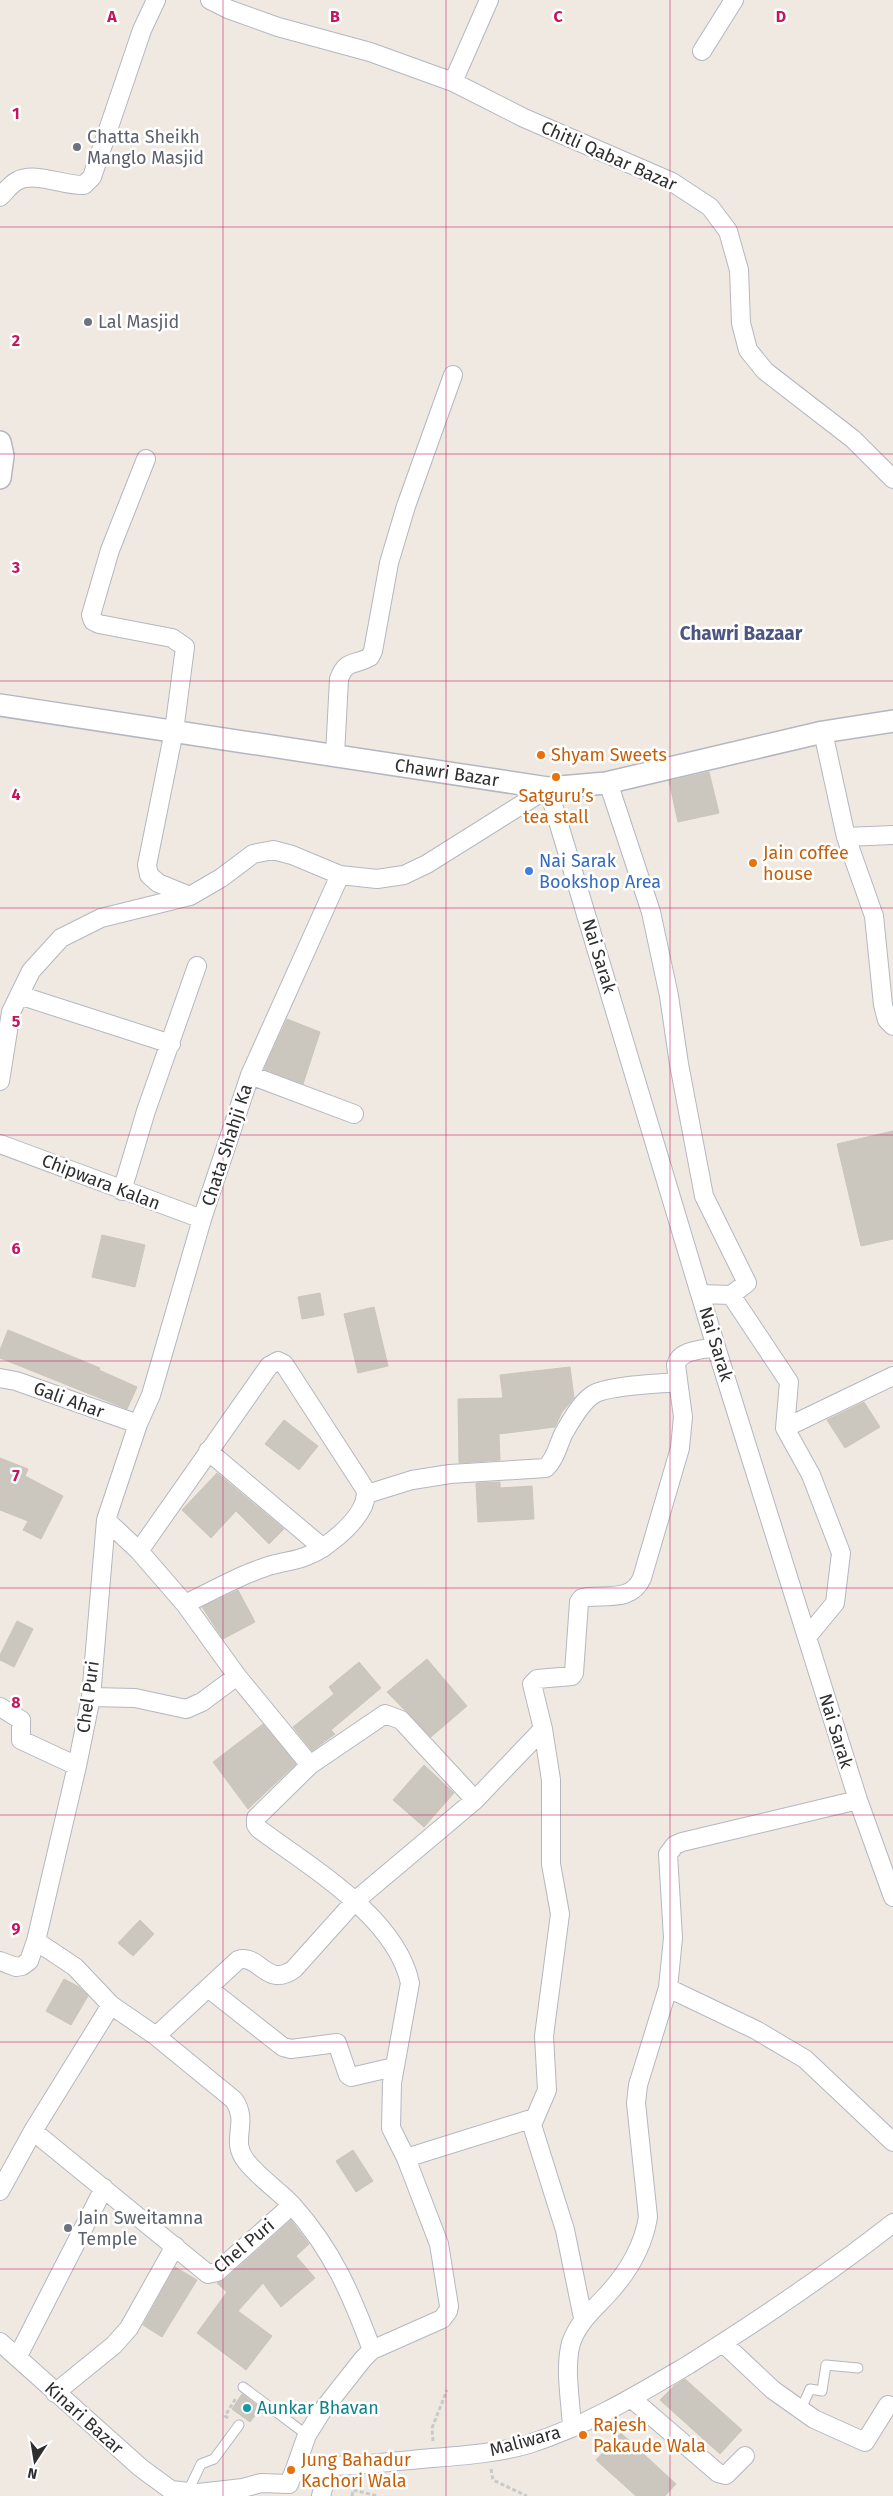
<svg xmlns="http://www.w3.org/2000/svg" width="893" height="2496" viewBox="0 0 893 2496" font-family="'Fira Sans',sans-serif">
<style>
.building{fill:#cbc7bf;stroke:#cbc5ba}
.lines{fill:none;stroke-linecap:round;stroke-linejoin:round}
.service-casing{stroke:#b4b7c1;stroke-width:11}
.minor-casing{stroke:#b4b7c1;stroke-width:20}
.tertiary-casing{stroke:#b4b7c1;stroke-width:24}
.path{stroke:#c9c9c9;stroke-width:3;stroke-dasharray:4 2.5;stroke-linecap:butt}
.service{stroke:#fff;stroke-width:9}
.minor{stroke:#fff;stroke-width:18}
.tertiary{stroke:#fff;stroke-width:21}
.grid{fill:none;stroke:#c2185b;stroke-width:1;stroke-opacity:0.55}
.worship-dot{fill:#6b7280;stroke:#fff;stroke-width:2}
.food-dot{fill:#e8710a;stroke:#fff;stroke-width:2}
.shop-dot{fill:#3f7fe0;stroke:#fff;stroke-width:2}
.culture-dot{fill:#0f9aa8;stroke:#fff;stroke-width:2}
.labels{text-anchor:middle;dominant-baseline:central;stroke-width:5;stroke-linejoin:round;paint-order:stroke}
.worship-label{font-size:18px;fill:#5b616d;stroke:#fff;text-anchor:start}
.street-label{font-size:18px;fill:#2e2e2e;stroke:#fff}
.food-label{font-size:18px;fill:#c56008;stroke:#fff;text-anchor:start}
.shop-label{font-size:18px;fill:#366cbe;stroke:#fff;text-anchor:start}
.culture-label{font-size:18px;fill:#0d838f;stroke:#fff;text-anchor:start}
.neighbourhood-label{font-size:19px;font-weight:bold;fill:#4d5680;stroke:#fff}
.grid-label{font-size:16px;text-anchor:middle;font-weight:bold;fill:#c2185b;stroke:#fff;stroke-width:5;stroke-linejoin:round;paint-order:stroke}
</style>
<rect width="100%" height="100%" fill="#efe9e1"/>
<path class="building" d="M709,772l10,41 -41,9 -9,-41z
M287,1019l33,13 -17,52 -39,-15z
M893,1131v108l-32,7 -24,-102z
M102,1235l43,10 -10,42 -43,-10z
M320,1293l4,22 -22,4 -4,-22z
M374,1307l14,59 -30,7 -14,-59z
M8,1330l92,38 -1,2 38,17 -10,22 -127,-51v-8z
M570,1367l4,31 -12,14 -7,15 -56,7 1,26 -41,3 -1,-64 45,-1 -3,-23z
M864,1402l16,25 -35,21 -18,-28z
M284,1420l34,26 -19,24 -34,-26z
M0,1458l28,11 -3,7 38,20 -22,43 -18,-9 5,-9 -28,-11z
M217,1473l67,56 -15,15 -33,-33 -25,27 -29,-28z
M500,1482v6l32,-2 2,33 -56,3 -2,-39z
M238,1590l17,32 -32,17 -21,-32z
M17,1621l16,8 -19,38 -14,-7v-5z
M427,1659l40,47 -36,31 -44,-45z
M359,1662l22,26 -50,42 4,4 -23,17 -19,-24 41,-33 -5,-7z
M263,1724l33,40 -48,45 -35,-47z
M424,1765l30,28 -30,34 -31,-27z
M140,1920l14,14 -21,22 -15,-13z
M64,1979l15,8 9,9 -17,29 -25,-14z
M353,2150l20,31 -17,11 -20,-31z
M291,2220l18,24 -13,12 19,22 -34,29 -18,-24 -25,28 34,25 -26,34 -49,-37 30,-41 -10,-9 7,-3z
M175,2267l22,13 -35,57 -19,-12z
M685,2379l57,51 -22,24 -60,-54 14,-14z
M242,2394l19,14 -11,14 -18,-13z
M621,2433l55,51 -11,12h-29l-40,-36z"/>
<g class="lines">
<g class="service-casing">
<path id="service" d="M243,2387l64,48
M801,2409l9,-20 12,2 4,-26 32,3
M191,2492v-7l10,-21 13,-5 25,-34"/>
</g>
<g class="minor-casing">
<path id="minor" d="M210,0l18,9 50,18 92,25 83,30 71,36 148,64 38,25 18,24 11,39 2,53 7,27 17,21 88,68 40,40
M702,51l32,-51
M453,82l36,-82
M0,197c5,-5 11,-13 17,-16 18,-10 47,5 67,4l8,-8 50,-147 14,-30
M146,459l-36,91 -19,65 2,6 6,3 73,14 13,9 -11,84 -27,134 2,10 9,8 32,13
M823,732l23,105 28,79 9,89 4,15 6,6
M335,755l4,-76c7,-20 15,-13 31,-22l3,-6 16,-88 17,-57 47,-131
M608,782l43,130 18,84 10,68 25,132 43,87 -16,12
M846,837l47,-2
M19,995l152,49
M250,1075l104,39
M0,1081l11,-69 20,-41 30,-33 40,-20 89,-22 31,-18 32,-24 20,-4 19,5 48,20 37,4 27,-4 23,-11 121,-76 168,559 142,453 35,97
M0,1144l202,75
M122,1191l24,-80 51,-145
M700,1294l31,1 58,87 -4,46 26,47 30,78 -6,50 -28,34
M0,1378l16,3 122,43
M785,1428l108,-52
M208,1451l115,97
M367,1494l45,-14 38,-6 96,-6c11,-11 12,-25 19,-37 7,-12 17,-30 29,-37 16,-9 64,-10 84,-12
M106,1520l33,31 46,53 52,72 73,89
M139,1551l130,-185 9,-5 6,3 81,125c7,23 -36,58 -56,66 -12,6 -24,6 -37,10 -8,2 -17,6 -25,9 -21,9 -41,20 -62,30
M91,1697l44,1 51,11 16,-7 35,-26
M0,1707l21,13v20l56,26
M543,1729l8,51v84l9,50 -16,122 3,54 -15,35 33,105 18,88
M36,1941l39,26 36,38 45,31 78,64c16,23 -5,40 12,61 13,17 32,29 47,45 40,45 58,88 79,144
M0,1961l16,6 6,-1 7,-5 7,-20 41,-175 14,-69 15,-177 32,-96 13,-29 51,-176 48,-144 90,-200
M208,1988l75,59 8,2 46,-6 11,32 3,2 43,-10
M668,1988l88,42 49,29 88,83
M156,2036l82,-76c21,-7 29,29 56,9l61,-68 120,-101 68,-71 -11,-45 5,-5 35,-3 2,-3 5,-71 3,-4 5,-1c21,-2 45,4 55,-19l38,-130 3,-31 -7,-52c4,-16 27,-15 40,-18
M33,2131l175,143 9,-2 75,-67
M406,2158l128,-40
M0,2191l33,-60 78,-126
M0,2342l141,126 30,22 27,3 45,-5 18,-5 28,1 7,-18c42,2 83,-3 125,-7 35,-3 74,-5 108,-15 57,-18 108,-49 159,-79 70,-44 140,-91 205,-142
M723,2343l50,47 41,29 51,23 23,-37
M18,2356l86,-168
M55,2393l59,-48 15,-17 46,-82
M632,2399l86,74 8,2 19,-19
M572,2428c-1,-26 -8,-59 -1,-85 7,-20 20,-31 34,-46 21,-22 38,-49 43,-80l-12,-114 2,-18 30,-97 5,-50 -5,-84 7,-9 7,-3 176,-42
M296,2466l11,-31 15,-24 41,-52 9,-9 70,-31 6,-8 1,-5 -10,-62 -33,-86 -15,-30 1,-45 18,-100c-14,-66 -100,-116 -151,-154l-3,-4v-7l54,-53 75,-51 16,6 74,80
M321,2496l8,-29"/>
</g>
<g class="tertiary-casing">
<g id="tertiary">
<path d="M0,442l3,14 -3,22"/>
<path id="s1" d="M0,705l548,83 58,-5 217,-51 70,-11"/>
</g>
</g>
<path class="path" d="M228,2418l-3,-2 11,-18
M433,2441l-1,-13 15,-38
M491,2469l2,11 34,16
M352,2496l1,-6 25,6"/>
<use href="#service" class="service"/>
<use href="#minor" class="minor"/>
<use href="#tertiary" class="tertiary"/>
</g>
<path class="grid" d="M223,0v2496M446,0v2496M670,0v2496M0,227h893M0,454h893M0,681h893M0,908h893M0,1135h893M0,1361h893M0,1588h893M0,1815h893M0,2042h893M0,2269h893"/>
<g class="worship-dot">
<circle cx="77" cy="147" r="5"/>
<circle cx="88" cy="322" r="5"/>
<circle cx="68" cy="2228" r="5"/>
</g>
<g class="food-dot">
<circle cx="541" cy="755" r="5"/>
<circle cx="556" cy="777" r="5"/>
<circle cx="753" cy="863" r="5"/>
<circle cx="583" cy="2435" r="5"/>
<circle cx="291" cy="2470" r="5"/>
</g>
<circle class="shop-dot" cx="529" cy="871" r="5"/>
<circle class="culture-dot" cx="247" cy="2408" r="5"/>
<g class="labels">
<g class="worship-label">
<text x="87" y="137">Chatta Sheikh<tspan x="87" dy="21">Manglo Masjid</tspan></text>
<text x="98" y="322">Lal Masjid</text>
<text x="78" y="2218">Jain Sweitamna<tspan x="78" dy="21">Temple</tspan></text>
</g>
<g class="street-label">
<text transform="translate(609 156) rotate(24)">Chitli Qabar Bazar</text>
<text stroke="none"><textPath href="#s1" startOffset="452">Chawri Bazar</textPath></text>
<text transform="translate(599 956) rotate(73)">Nai Sarak</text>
<text transform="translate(227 1145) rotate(-72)">Chata Shahji Ka</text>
<text transform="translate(101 1182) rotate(21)">Chipwara Kalan</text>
<text transform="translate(716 1344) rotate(73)">Nai Sarak</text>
<text transform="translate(69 1400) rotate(20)">Gali Ahar</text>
<text transform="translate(88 1697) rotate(-82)">Chel Puri</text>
<text transform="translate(836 1731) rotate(73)">Nai Sarak</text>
<text transform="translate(244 2246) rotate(-40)">Chel Puri</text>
<text transform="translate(84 2418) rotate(42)">Kinari Bazar</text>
<text transform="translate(525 2441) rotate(-15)">Maliwara</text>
</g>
<g class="food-label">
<text x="551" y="755">Shyam Sweets</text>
<text x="556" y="796" text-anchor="middle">Satguru’s<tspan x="556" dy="21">tea stall</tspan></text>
<text x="763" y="853">Jain coffee<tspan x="763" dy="21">house</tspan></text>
<text x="593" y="2425">Rajesh<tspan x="593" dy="21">Pakaude Wala</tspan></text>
<text x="301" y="2460">Jung Bahadur<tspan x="301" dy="21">Kachori Wala</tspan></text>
</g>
<g class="shop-label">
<text x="539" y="861">Nai Sarak<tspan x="539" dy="21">Bookshop Area</tspan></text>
</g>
<g class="culture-label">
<text x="257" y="2408">Aunkar Bhavan</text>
</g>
<g class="neighbourhood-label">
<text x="741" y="633">Chawri Bazaar</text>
</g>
</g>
<g class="grid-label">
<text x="112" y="22">A</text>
<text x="335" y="22">B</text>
<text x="558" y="22">C</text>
<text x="781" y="22">D</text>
<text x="16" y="119">1</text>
<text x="16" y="346">2</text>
<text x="16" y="573">3</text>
<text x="16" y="800">4</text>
<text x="16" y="1027">5</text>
<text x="16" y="1254">6</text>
<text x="16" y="1481">7</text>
<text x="16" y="1708">8</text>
<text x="16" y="1934">9</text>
</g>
<g transform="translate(35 2461) rotate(192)" stroke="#ffffff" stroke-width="4" paint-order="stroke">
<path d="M0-4L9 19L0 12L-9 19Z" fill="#2e2e2e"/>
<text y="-8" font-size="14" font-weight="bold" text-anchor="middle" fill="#2e2e2e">N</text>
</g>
</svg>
